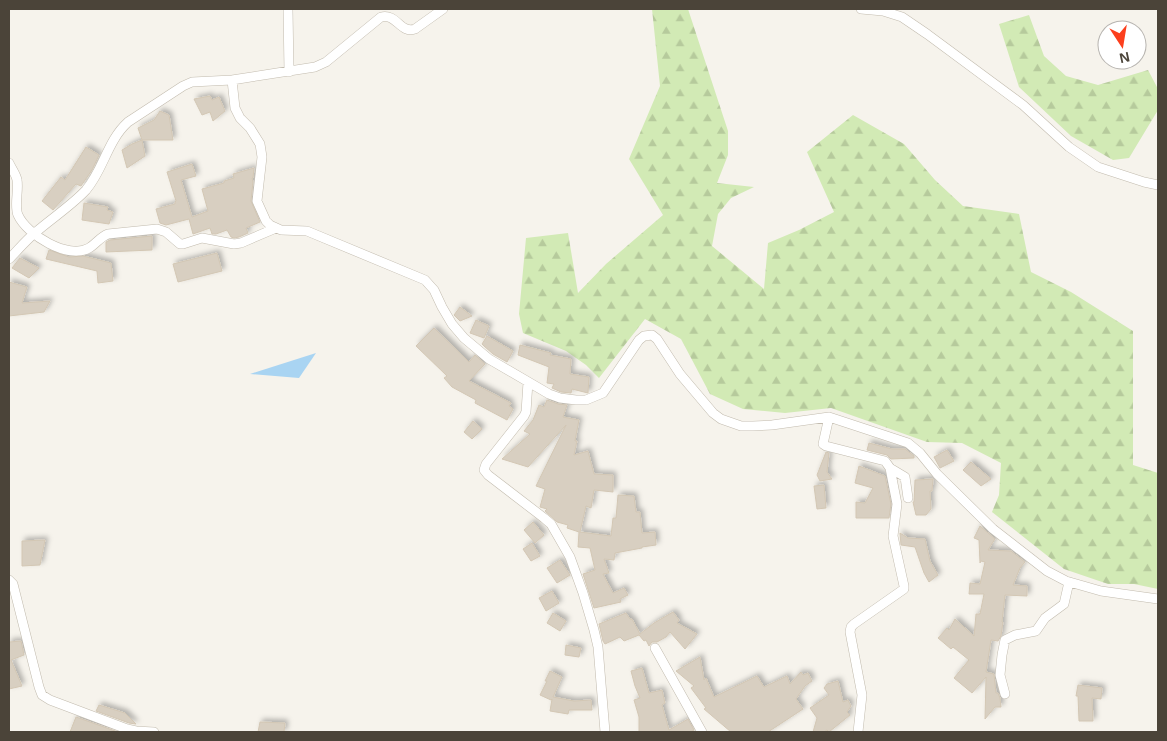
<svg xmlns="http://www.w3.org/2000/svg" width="1167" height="741" viewBox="0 0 1167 741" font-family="Helvetica,sans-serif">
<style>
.forest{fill:url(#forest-firs)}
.water{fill:#a9d4f2}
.building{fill:#d8cfc1;stroke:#d3c7b4;filter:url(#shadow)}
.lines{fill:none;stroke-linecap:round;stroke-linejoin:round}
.minor-casing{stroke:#c2bbae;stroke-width:10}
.minor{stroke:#fff;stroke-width:9}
</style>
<defs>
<pattern id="forest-firs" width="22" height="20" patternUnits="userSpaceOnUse" patternTransform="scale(1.25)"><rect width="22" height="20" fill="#d2eab5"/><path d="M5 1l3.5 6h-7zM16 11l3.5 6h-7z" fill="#b6ca9c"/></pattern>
<filter id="shadow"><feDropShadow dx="3" dy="-3" stdDeviation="2.5" flood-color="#0004"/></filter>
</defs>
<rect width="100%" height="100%" fill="#f6f3ec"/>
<path class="forest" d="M652,9h36l40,122v24l-11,28 37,4 -23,11 -13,16 -6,32 52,43 4,-46 31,-13 35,-18 -27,-60 46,-37 51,29 31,36 28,26 56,8 12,58 40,20 62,39v134l25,8v116l-24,-5h-26l-44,-15 -72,-57 7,-17 2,-32 -39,-20 -35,-1 -96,-34 -46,5 -42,-4 -33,-15 -29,-55 -36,-20 -46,59 -13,-13 -20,-14 -43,-18 -4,-19 7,-76 42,-5 10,60 28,-29 57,-49 -34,-56 31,-73z
M1029,15l15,41 22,20 32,9 50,-15 10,19v21l-29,48 -16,2 -42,-24 -52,-49 -20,-63z"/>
<path class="water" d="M316,353l-17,25 -49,-4z"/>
<path class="building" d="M210,96l2,4 7,-3 6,14 -12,10 -3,-9 -8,3 -8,-16z
M160,111l9,4 4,25h-31l-4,-12 16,-8z
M142,140l3,16 -18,12 -5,-18 10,-6z
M86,147l13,8 -7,15 -11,16 -5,-2 -23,26 -11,-9 19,-24 4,3z
M192,164l4,12 -15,4 11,37 16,-6 -6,-22 22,-6v-2l10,-3 -1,-4 21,-6 -1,10h-1l1,4 -2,19 9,21 -14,6 2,5 -9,4 -5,1 -3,-1 -4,-7 -11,4h-4l-2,-6 -17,6 -4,-15 -23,6 -6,-2 -4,-14 19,-5v-2l1,-1 -9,-29z
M84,203l24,4 -1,3 6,2 -4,12 -27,-4z
M152,236v14l-46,2v-10l4,-2z
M49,250l20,7 14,-1 28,7 2,18 -15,2 -1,-12 -51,-12z
M217,253l5,18 -44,11 -5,-18z
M20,258l19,10 -10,10 -17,-10z
M9,282l18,5 -5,16 28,-2 -6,11 -35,4z
M460,307l12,9 -12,5 -6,-6z
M476,320l13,6 -5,12 -14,-5z
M434,328l35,34 6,-7 10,9 -16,17 42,22 -2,3 4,3 -6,11 -32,-17 1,-3 -24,-13 -8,-9 3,-2 -31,-30z
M487,336l26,15 -6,11 -14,-8 -9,-8 -2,-2z
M520,345l31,8 -1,2 21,4 -1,15 19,3 -1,16 -16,-4 -1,4 -10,-1 -9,-4 2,-4 -7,-1 2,-16 -31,-12z
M547,400l11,4 9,1 -4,12 16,3 -4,21h2l-3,14 14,-4 6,23 19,1v17l-19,-2 -3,18 -5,-2 -6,26 31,4 2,-18h3l2,-23 16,1 2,16h4l2,21 13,-1 1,13 -14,2v1l-27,5 -1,7 -10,-1 5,14 -6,1 10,19 11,-5 4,7 -8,4 1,3 -27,6 -11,-34 12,-4 -5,-22 -12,-1 1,-15 -12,-4 1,-3 -11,-3 -12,-11 2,-2 -7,-2 5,-18 -9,-3 30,-61 -38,42 -26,-8 28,-25 -6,-3 9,-11 6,-15 5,2z
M473,421l9,8 -10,10 -8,-7z
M869,443l23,6h13l9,7v2l-23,1 -4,-4 -20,-5z
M947,450l7,11 -14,7 -6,-11z
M826,452l3,1 -2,19 5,7 -12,2 -3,-6z
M971,462l20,17 -10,7 -18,-16z
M859,466l26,10 6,28 -2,14h-33v-16l9,1 8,-15 -18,-5z
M933,479l-1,12h-2l1,18 -5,6h-10l-3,-13h1l1,-22z
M824,485l2,23 -9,1 -3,-23z
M533,522l11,13 -9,8 -11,-13z
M980,526l15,13 -7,11 23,1 14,11 -5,6 -7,17 14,1v10l-22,-1 -3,27h1l-2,14 -3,5 -7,-1 -5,32 8,2 2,19h2l2,5 1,9h-6l-10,12 1,-42 -14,16 -18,-15 15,-18 -16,-13 -2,2 -13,-11 9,-10 2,2 6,-11 19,17 2,-22h4l4,-20h-15l1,-11 10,1 5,-22 -4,-1 -1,2 -1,-23 -5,-2z
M900,533l8,5 17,1 5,22 8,14 -9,7 -5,-9 -9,-26 -14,-2z
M45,540l-5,25 -18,1v-25z
M532,543l8,13 -9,5 -8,-12z
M560,560l10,15 -13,8 -10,-15z
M552,591l7,12 -13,8 -7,-13z
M673,612l6,8 -2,3 20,11 -12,15 -15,-17 -4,5 -9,5h-5l-3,4 -3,-6 -2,1 -5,-6 -15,6 -4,-4 -15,7 -2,-3 -4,-17 27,-11 4,6h2l8,15 14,-11z
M553,613l13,8 -6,10 -13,-8z
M21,641l3,14 -13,5 11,26 -13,3v-47z
M566,645l15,3 -2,9 -14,-2z
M700,657l4,23 2,-2 8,19 43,-21 7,11 23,-11 3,8 11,-12 2,3 5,-2 4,8 -7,5 -9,13 7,10 -35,23h-37l-27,-23 2,-1 -15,-20 3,-2 -18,-15z
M642,668l7,25 13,-3 3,13 -3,2 7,25 19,-11 6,11 -3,2h-52v-15l-5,-17 6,-2 -5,-12 -4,-15z
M550,671l12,6 -9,20 21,4 17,-1 1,10h-23l-1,4 -18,-3 2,-12 -1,1 -11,-5 7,-14h-2z
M838,681l5,21 5,-2 3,6 -4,6 3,3 -21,17 -2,-2 -3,2h-11l4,-14 -7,-10 19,-13 -5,-7 3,-4z
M1078,685l24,3 -1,11 -9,-1 1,23h-14l-1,-25h-2z
M99,705l26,8 11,11 -7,-1 -33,-12z
M76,717l42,15h-48z
M260,722l25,1 -1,9h-26z"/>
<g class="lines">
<g class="minor-casing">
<path id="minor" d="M288,9l1,63
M861,9l22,2 19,6 25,17 96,71 46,42 29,20 46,15 14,3
M232,80l3,28 5,10 10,10 10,16 2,13 -5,44 9,20 4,4 11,5 26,1 118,49 9,10 8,17 10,17 12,14 25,21 60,35 11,4 16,2h10l17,-7 36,-53 5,-4 8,-1 5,4 23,35 33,39 8,6 20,7h12l19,-1 57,-8 79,26 12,10 17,21 56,55 54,42 19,10 35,10 57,8
M9,163c2,5 7,11 8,17 2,10 -3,26 1,35 9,20 50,45 71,33 7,-4 11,-11 19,-14l49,-5 9,3 14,12h3l19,-6 32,6 7,-1 35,-15
M9,259c9,-9 17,-19 27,-27 15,-13 36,-27 50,-42 18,-21 21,-49 42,-68l55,-36 9,-4 40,-2 83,-13 11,-5 55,-45c16,-4 19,17 34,12l28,-20
M528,382l-2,30 -2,4 -38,48 -2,6 4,5 56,43 7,6 19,33 13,36 11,37 4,17 7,85
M829,417l-6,27 3,2 59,15 5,7 7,36 -4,32 11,50v3l-50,35 -3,3 -1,5 12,63 -4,37
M890,468l15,9 3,21
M9,580l4,4 26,103 3,8 8,5 77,29 9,2 18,1
M655,648l47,84
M1005,694l-5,-19 2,-20 3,-15 10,-5 21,-4 9,-13 19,-14 5,-22"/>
</g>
<use href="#minor" class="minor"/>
</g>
<rect width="1167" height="741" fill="none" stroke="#4b4439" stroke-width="20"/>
<g transform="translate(1122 45) rotate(168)"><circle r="24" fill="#ffffff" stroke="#b7b4b0"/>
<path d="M0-4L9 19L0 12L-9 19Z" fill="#fc3f1d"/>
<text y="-8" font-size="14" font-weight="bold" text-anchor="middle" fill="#4b4439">N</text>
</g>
</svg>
